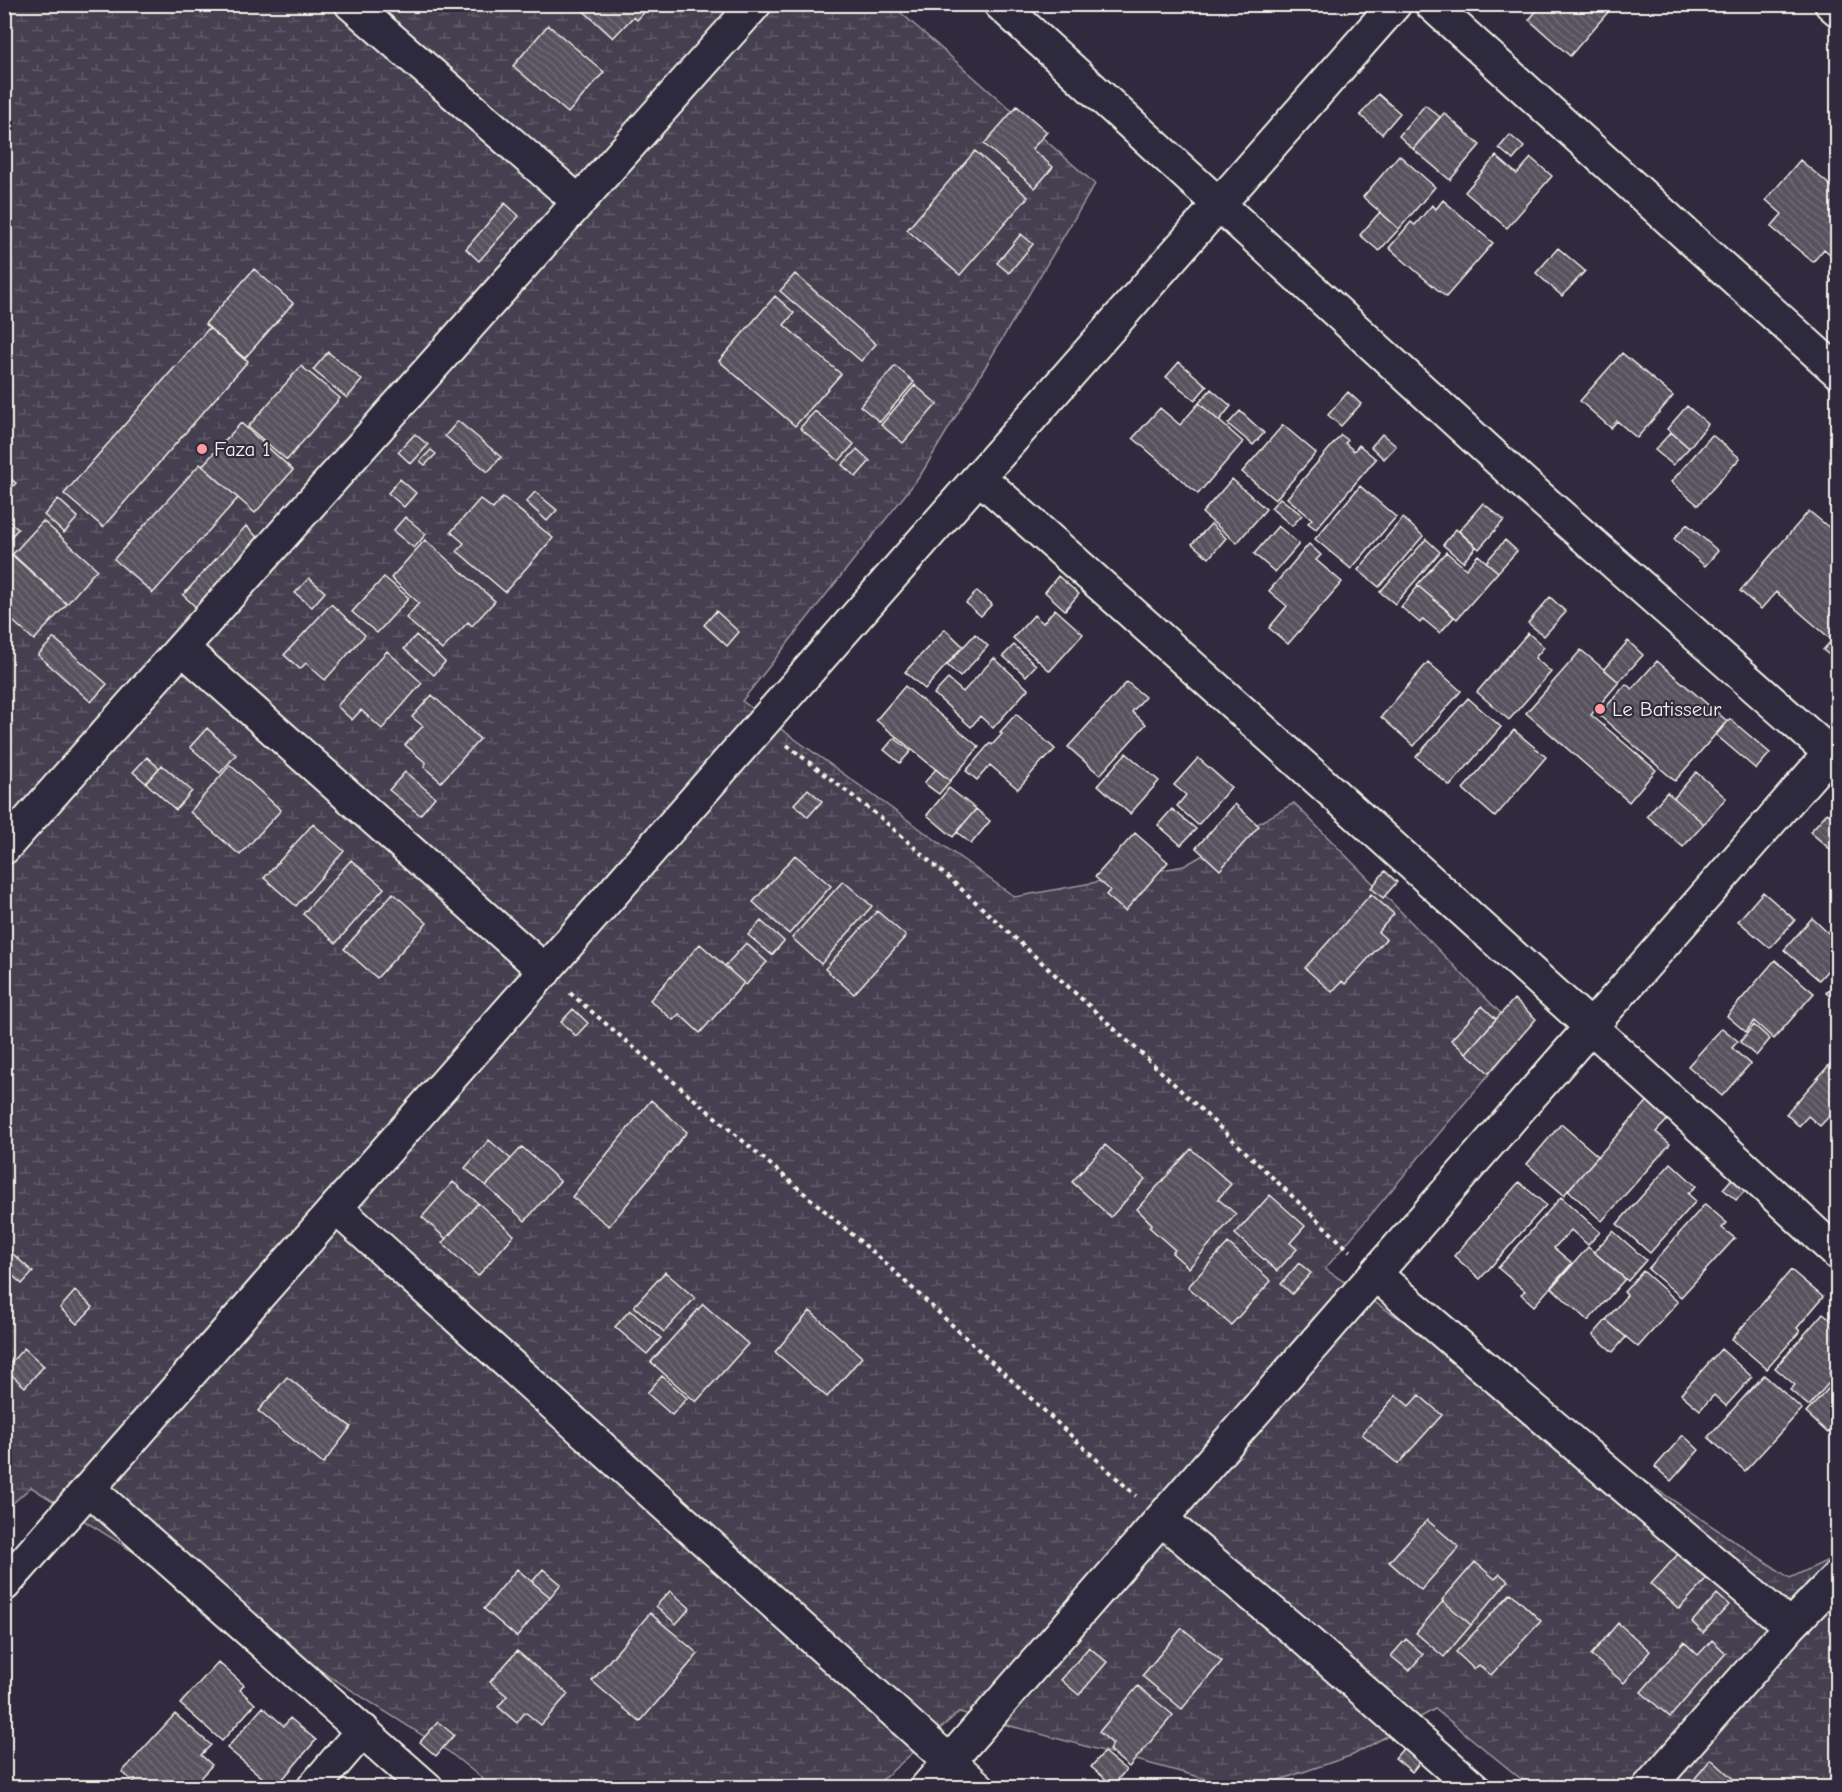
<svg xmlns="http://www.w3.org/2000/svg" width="1842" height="1792" viewBox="0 0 1842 1792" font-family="'Comic Neue',sans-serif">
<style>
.wetland{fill:url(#wetland-marsh);stroke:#9c989c;stroke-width:1.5}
.building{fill:url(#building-back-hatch);stroke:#f4f1e8;stroke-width:1.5}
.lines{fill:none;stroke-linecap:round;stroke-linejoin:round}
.minor-casing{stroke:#f4f1e8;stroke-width:36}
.path{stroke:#f4f1e8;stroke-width:4;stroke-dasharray:4.5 4.5;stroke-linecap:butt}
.minor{stroke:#2f2a3d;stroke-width:32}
.poi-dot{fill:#ff9aa2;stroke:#2f2a3d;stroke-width:2}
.labels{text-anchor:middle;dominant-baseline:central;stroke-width:4.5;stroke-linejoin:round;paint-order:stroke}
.poi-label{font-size:21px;fill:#f4f1e8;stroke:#2f2a3d;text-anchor:start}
</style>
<defs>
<pattern id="wetland-marsh" width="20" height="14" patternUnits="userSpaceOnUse" patternTransform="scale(1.5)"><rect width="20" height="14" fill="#454050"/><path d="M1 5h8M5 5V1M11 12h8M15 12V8" fill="none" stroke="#605c69"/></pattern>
<pattern id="building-back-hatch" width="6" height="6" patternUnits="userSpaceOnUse" patternTransform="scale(1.5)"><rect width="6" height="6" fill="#56525f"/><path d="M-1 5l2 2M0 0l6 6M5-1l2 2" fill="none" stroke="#6f6b76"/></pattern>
</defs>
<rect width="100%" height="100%" fill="#2f2a3d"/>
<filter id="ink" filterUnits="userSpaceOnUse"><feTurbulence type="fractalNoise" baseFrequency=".0167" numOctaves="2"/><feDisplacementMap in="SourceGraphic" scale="12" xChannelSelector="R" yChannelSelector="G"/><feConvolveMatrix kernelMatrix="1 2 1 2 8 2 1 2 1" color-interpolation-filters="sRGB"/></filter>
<g filter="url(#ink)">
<path class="wetland" d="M5,5h887l203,179 -175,292 -178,225 273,196 169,-31 110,-63 228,232 -197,234 465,309 47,-22v231h-306l-96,-78 -82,46 -94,32h-23l-277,-75 -85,75h-381l-44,-35 -418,-265 -26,23z"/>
<path class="building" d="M576,4h75v1l-14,15 -4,-3 -20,21z
M1542,4h73l-45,52 -41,-36z
M548,25l56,47 -36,41 -55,-47z
M1378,94l22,19 -18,21 -22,-19z
M1425,105l15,12 -27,32 -14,-13z
M1017,106l30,26 -15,17 21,18 -18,21 -51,-44z
M1444,113l36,32 -30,35 -37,-31z
M1510,135l14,12 -11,13 -14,-12z
M975,151l53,46 -68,78 -53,-45z
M1399,155l36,32 -36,42 -36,-32z
M1496,156l21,18 14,-16 21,18 -45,52 -42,-36z
M1800,160l38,32v69l-14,-12 -11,13 -42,-35 11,-13 -16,-14z
M1443,200l50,43 -47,54 -57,-49 22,-26 4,3 17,-20 4,4z
M505,203l14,13 -40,45 -13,-12z
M1380,212l19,17 -20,22 -19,-16z
M1021,234l12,10 -24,29 -12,-10z
M1558,248l27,23 -23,25 -26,-23z
M254,269l39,34 -49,56 -39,-35z
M795,274l81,70 -15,17 -81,-70z
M1838,274v12l-7,-5z
M775,296l19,17 -10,12 57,49 -46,52 -76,-65z
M209,328l39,33 -145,166 -39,-33z
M328,352l34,28 -15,18 -34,-28z
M1622,353l51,43 -36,42 -20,-17 -6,7 -31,-27z
M1179,362l28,24 -12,14 -29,-23z
M301,366l39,32 -53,62 -39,-33z
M895,366l19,16 -34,40 -20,-16z
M915,385l22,19 -34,39 -22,-18z
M1211,389l20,17 -12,15 -20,-18z
M1348,392l13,12 -20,22 -13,-11z
M1199,403l44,39 -45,52 -65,-56 27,-30 20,17z
M1687,406l21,18 -19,24 -22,-19z
M815,411l39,33 -15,17 -39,-33z
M1240,411l24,22 -11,12 -25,-21z
M458,421l43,36 -13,15 -43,-36z
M241,423l52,47 -38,43 -53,-47z
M1283,425l33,28 -41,47 -33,-28z
M1671,432l18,16 -16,17 -18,-15z
M415,434l13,11 -17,19 -13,-12z
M1382,434l14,12 -12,13 -13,-12z
M1341,435l7,5 -3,3 9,8 5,-6 17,14 -60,70 -8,-6 4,-4 -25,-21z
M1712,435l28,23 -42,47 -27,-23z
M857,449l13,12 -14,16 -14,-12z
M431,450l5,4 -11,11 -5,-4z
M200,464l38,34 -85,95 -39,-34z
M4,473l12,10 -12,13z
M400,479l16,14 -12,14 -16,-14z
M1232,479l34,30 -29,34 -35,-30z
M1360,486l36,31 -45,52 -36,-30z
M535,492l22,18 -10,11 -21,-19z
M503,497l50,41 -48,54 -48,-41 7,-8 -13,-11 29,-33 13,10z
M1280,498l22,17 -10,11 -21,-18z
M58,499l20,18 -14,16 -20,-18z
M1483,503l21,17 -25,29 -20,-18z
M1809,511l29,24v127l-15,-12 9,-10 -56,-48 -15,17 -21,-18z
M1838,512v16l-8,-7z
M4,517l14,12 -14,15z
M405,517l21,17 -12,14 -21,-17z
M1403,518l20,18 -44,51 -21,-17z
M43,521l54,48 -30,35 -55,-49z
M1211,524l15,14 -17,20 -17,-14z
M1687,524l31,27 -13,15 -31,-27z
M246,526l14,14 -62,69 -15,-14z
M1278,526l21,18 -24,28 -21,-18z
M1456,529l20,18 -13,15 -20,-17z
M1426,539l14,13 -45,52 -15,-12z
M425,540l70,61 -23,25 -4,-4 -26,28 -36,-32 13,-15 -28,-25z
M1505,540l12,11 -19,21 -12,-10z
M1309,544l12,11 -5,5 26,22 -54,62 -19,-16 18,-22 -18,-15z
M1446,552l20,17 12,-14 20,17 -41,47 -40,-34z
M12,554l55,50 -33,36 -30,-27v-51z
M1058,576l21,18 -14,16 -20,-18z
M384,577l25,21 -32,35 -25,-21z
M309,578l16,14 -13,15 -17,-14z
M1418,586l36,31 -14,16 -17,-14 -3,4 -19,-16z
M977,591l15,13 -11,12 -15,-13z
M1550,597l16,15 -22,24 -16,-13z
M331,604l34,31 -40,45 -19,-17 -6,6 -16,-14z
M1055,609l28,25 -33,37 -37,-33 21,-23 9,8z
M716,611l23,21 -12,14 -23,-21z
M945,629l18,17 -38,43 -20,-17z
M1528,633l16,14 -9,11 16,14 -42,48 -32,-28z
M975,634l13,12 -28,31 -13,-12z
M416,635l29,27 -11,13 -30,-26z
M54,638l53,46 -16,18 -53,-47z
M1628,641l15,14 -24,27 -15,-13z
M1014,645l22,20 -10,11 -23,-20z
M1581,650l38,32 -28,33 65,55 -27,32 -103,-89z
M387,651l35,32 -40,46 -21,-19 -9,10 -15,-14z
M994,658l34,31 -35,39 -13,-12 -9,11 -37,-33 14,-15 15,13z
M1657,661l70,60 -52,60 -76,-66 27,-31 6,5z
M1428,662l33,29 -47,55 -33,-29z
M1127,682l18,15 -13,15 14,12 -46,51 -32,-28z
M905,686l74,61 -29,34 -74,-61z
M432,695l48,44 -39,43 -17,-15 2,-4 -21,-18 18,-19 -11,-9z
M1468,698l33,29 -51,59 -34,-29z
M1016,714l39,35 -10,11 -1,-1 -26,30 -28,-24 -13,15 -11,-9 24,-28 2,2 10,-11 -2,-2z
M1730,719l40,34 -14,16 -40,-34z
M207,728l29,27 -16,18 -30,-26z
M1514,730l32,27 -51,60 -32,-28z
M894,738l17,13 -11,12 -16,-13z
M1126,753l33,28 -29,33 -32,-29z
M147,757l12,11 -13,15 -13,-11z
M1198,758l33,29 -33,38 -21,-19 9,-11 -12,-10z
M162,765l30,26 -16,19 -30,-27z
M230,765l51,45 -41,45 -50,-43z
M936,769l14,12 -11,13 -15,-11z
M405,772l30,25 -15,18 -31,-25z
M1696,772l30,26 -22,26 -30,-26z
M949,788l27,21 -23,28 -26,-22z
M808,789l14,12 -14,16 -14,-13z
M1667,792l37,32 -21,23 -36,-31z
M1235,804l24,22 -39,44 -24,-22z
M976,809l14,12 -19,23 -14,-12z
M1172,809l24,20 -15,16 -23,-20z
M1827,813l11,8v35l-28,-24z
M313,824l31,27 -48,55 -32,-28z
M1135,833l33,29 -43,49 -19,-16 4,-5 -15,-13z
M795,855l36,31 -42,48 -36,-32z
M351,860l33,28 -48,55 -33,-29z
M1385,871l12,11 -14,16 -12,-10z
M843,881l29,25 -51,58 -29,-26z
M1763,892l32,28 -25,28 -32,-27z
M393,893l34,30 -50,55 -33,-29z
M1371,894l23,20 -16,18 8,7 -41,45 -3,-3 -10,11 -27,-24z
M877,911l29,25 -52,58 -29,-25z
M1812,918l16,15 10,-11v37l-19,21 -35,-30z
M761,921l23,20 -12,14 -24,-20z
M746,943l21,19 -21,23 -21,-19z
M700,944l44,39 -44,50 -21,-19 -6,6 -23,-20z
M1775,960l39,33 -40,46 -20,-18 -8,11 -19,-16z
M1838,979v24l-12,-10z
M1514,999l22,20 -47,54 -23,-20z
M1482,1006l14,13 -30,34 -15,-13z
M573,1009l15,14 -12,13 -15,-14z
M1754,1025l16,14 -14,17 -16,-14z
M1722,1028l16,13 -6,7 18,16 -28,32 -34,-30z
M1838,1055v52l-18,19 -12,-10 -9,10 -13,-12z
M1653,1095l20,19 -17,18 14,12 -68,77 -34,-31z
M651,1100l36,32 -78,94 -37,-29z
M1561,1124l37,32 -34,39 -37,-31z
M489,1140l22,19 -25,27 -21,-18z
M1105,1145l40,34 -34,38 -39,-35z
M522,1147l38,34 -35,40 -39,-35z
M1191,1149l40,35 -13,15 18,15 -47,54 -17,-15 3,-3 -26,-23 3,-3 -15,-15z
M1671,1163l25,23 -8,8 8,7 -46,52 -33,-29z
M1736,1174l14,12 -14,14 -13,-11z
M453,1182l25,21 -32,36 -24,-22z
M1519,1182l27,23 -66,74 -26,-23z
M1270,1195l35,31 -15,17 7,6 -20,22 -42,-37z
M1561,1197l39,35 -12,13 -17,-15 -17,18 18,15 -38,43 -13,-12 4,-3 -27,-23z
M478,1203l36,32 -36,41 -36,-33z
M1705,1204l22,19 -5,5 13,10 -54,59 -33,-28z
M1613,1231l33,29 -18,21 -34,-29z
M1228,1243l43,38 -40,44 -43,-38z
M4,1246l29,26 -11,12 -9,-8 -9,9z
M1588,1247l37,32 -37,42 -36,-33z
M1299,1263l12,10 -19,21 -11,-10z
M1791,1270l32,27 -26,31 3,3 -33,38 -35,-30z
M1643,1271l35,31 -40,45 -32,-27 21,-25 -3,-3z
M665,1272l30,26 -31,34 -30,-26z
M75,1291l18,16 -16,17 -17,-16z
M703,1304l45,40 -52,58 -45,-40z
M630,1310l31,28 -14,16 -32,-27z
M810,1311l52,46 -35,40 -52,-45z
M1823,1313l15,12v38l-9,10 5,4 -25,29 -19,-16 5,-5 -20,-17z
M1606,1320l20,17 -13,15 -20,-17z
M24,1348l20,18 -19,21 -20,-18z
M1721,1349l31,28 -26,29 -12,-11 -14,15 -19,-16z
M1764,1375l38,34 -57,62 -37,-34z
M662,1376l25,22 -15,17 -25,-22z
M287,1377l64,50 -28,37 -65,-53z
M1838,1378v59l-8,-7 -2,3 -22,-20z
M1396,1395l13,11 10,-11 23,20 -44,49 -36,-30z
M1683,1435l16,15 -28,31 -16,-14z
M1427,1520l32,27 -38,43 -32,-28z
M1679,1553l14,13 6,-7 14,13 -34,37 -28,-25z
M1475,1562l20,17 5,-5 8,7 -37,44 -29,-25z
M517,1569l33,28 -33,40 -33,-28z
M543,1569l18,15 -11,13 -18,-15z
M670,1591l20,17 -14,16 -20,-18z
M1511,1593l30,28 -50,54 -12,-10 -5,4 -18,-17z
M1717,1594l12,11 -26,28 -11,-11z
M1443,1601l28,24 -27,32 -28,-24z
M650,1613l48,41 -58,68 -48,-41z
M1618,1623l32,28 -26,32 -33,-28z
M1182,1628l40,33 -40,48 -40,-33z
M1406,1639l17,15 -14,17 -18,-15z
M1712,1640l14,13 -56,64 -29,-25 43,-50 14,13z
M1089,1647l18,15 -28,33 -18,-15z
M517,1651l51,43 -27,31 -16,-13 -8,11 -19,-16 9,-11 -17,-14z
M218,1662l26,23 -4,5 15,14 -33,37 -42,-37z
M1138,1686l35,29 -44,52 -20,-17 4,-6 -14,-12z
M263,1707l21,19 6,-8 26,22 -41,48 -48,-40z
M175,1714l36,31 -10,10 11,10 -21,23h-51l-18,-16z
M438,1722l16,13 -18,21 -16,-14z
M1408,1743l16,14 -12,15 -17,-14z
M1104,1752l22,18 -13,15 -22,-18z
M1711,1759l29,26 -2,3h-51z"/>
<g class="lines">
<g class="minor-casing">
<path id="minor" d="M351,4l228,198
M1000,4l528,483 310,273
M1431,4l407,368
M1831,4l7,6
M979,477c289,256 575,514 859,777
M182,648l363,323
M4,848l751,-844
M336,1208l643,580
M1375,1274l292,249 123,103
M89,1489l338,299
M1161,1519l147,123 166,146
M4,1585l1391,-1581
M313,1788l50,-58
M926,1788l912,-1044
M1648,1788l142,-162 48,-50"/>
</g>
<path class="path" d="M787,745l94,73 88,78 186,170 195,185
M570,993l311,266 255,237"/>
<use href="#minor" class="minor"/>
</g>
</g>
<g class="poi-dot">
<circle cx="202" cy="449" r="6"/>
<circle cx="1600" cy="709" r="6"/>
</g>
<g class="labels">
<g class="poi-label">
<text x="214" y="449">Faza 1</text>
<text x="1612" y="709">Le Batisseur</text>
</g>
</g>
<rect width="1842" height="1792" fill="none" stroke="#2f2a3d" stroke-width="24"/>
<rect x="12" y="12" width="1818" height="1768" fill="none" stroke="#f4f1e8" stroke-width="2" filter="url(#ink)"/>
</svg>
